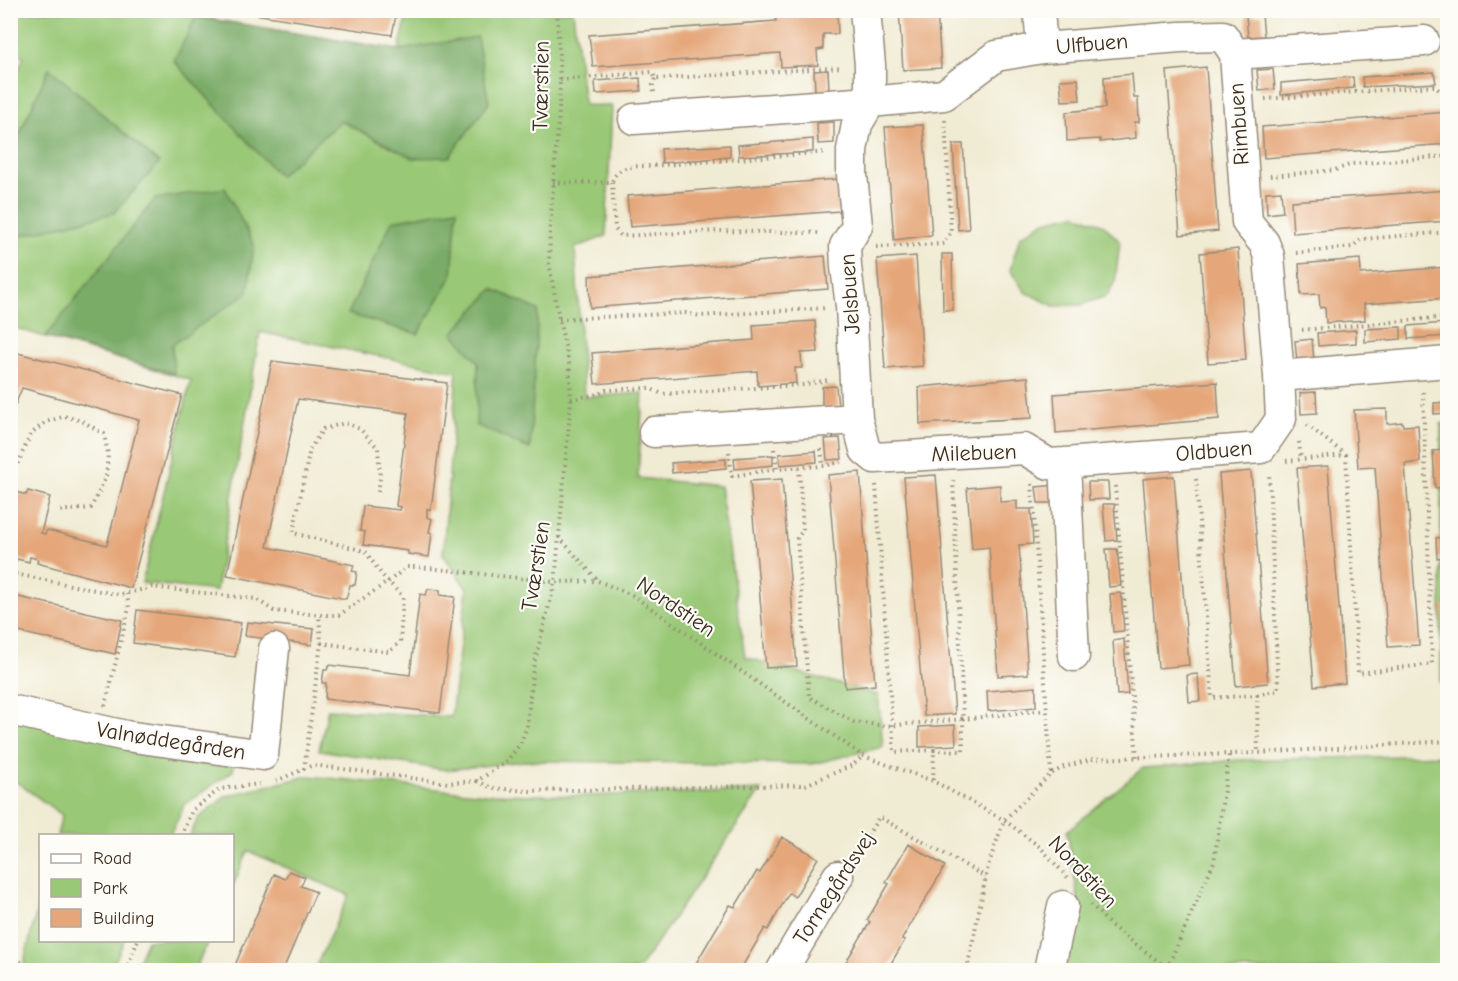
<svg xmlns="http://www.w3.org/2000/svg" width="1458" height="981" viewBox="0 0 1458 981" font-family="'Comic Neue',sans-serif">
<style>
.green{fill:#99c876;stroke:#6a794a;stroke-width:1.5}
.forest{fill:#7aac67;stroke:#5a6b42;stroke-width:1.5}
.building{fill:#e5a77a}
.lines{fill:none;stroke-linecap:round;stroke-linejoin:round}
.minor-casing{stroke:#968a78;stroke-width:33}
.path{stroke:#968a78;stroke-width:4;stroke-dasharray:1.5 4.5;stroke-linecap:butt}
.minor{stroke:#fff;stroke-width:30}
.labels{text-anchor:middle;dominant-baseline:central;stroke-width:4.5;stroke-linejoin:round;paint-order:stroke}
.street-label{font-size:22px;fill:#3b2a1e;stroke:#fdfcf7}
</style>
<rect width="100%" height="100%" fill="#fdfcf7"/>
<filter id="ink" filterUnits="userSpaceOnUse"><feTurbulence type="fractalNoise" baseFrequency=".0167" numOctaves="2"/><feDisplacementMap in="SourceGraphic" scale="12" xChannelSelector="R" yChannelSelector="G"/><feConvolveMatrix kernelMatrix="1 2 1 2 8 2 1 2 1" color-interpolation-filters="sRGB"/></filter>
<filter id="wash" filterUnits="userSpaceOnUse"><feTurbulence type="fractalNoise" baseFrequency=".008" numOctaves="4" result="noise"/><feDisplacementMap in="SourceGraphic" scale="24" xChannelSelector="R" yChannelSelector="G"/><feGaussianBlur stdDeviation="1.35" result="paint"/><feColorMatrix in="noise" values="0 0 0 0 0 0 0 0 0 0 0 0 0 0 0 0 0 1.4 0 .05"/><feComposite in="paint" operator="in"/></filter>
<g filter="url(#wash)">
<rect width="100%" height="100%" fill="#f0ebd3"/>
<path class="green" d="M11,11h158v1l230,38 9,-39h165l11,94 28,1 -6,130 -31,12 9,149 59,-4 -5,85 82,8 25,171 133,38 5,52 -71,17 -288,-3 -78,9 -127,-20 9,-41 123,8 16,-128 -24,-35 14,-182 -197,-40 -44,259 -74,-8 49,-203 -180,-53 -1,-238 14,-32 -13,-6z
M1076,214l28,11 16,17 -5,39 -8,15 -26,9 -27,1 -29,-14 -15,-22 10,-33 25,-16z
M1447,423v265l-6,-5v-259z
M11,702l225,52 -3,17 -48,33 -15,31h-113l5,-20 -51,-37z
M1447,755v215h-382l15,-60 -13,-79 76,-63 97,-8z
M308,776l178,18 97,2 178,-6 -123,180h-306l-15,-6 32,-69 -101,-44 -15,35 -1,-50 -42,-1 8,-17 28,-22z
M40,898v42l84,1 -13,29h-89z
M147,940h61v1l-13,29h-61z"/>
<path class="forest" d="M196,17l203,33 78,-13 12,66 -40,54 -36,1 -72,-37 -62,55 -105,-115z
M49,68l110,95 -45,50 -103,25v-85z
M225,188l29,57 -6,47 -76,53 2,29 -129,-37 110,-138z
M457,209l-5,67 -34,58 -70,-20 44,-93z
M493,289l45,21 -8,139 -54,-24 2,-63 -25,-29z"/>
<g id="blocks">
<path class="building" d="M240,10h157l-5,25 -152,-23z
M775,10h62l1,24h-15v15l-6,1 1,15 -37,2 -1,-14 -187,14 -4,-32 187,-14z
M899,10h38l4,58 -38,2z
M1105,10h32v2l-32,2z
M1262,15l2,21 -16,1 -2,-21z
M1206,67l12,164 -38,4 -13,-164z
M1273,69l2,20 -16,2 -2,-21z
M828,70l1,20 -14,1 -1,-20z
M1434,72l2,11 -73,4 -1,-10z
M1132,74l2,24h4l1,24h-4l1,16 -36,4v-3l-33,2 -1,-29 39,-4 -1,-31z
M1353,77l1,11 -73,7v-12z
M640,78l1,13 -45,3 -1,-13z
M1078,79l2,21 -18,1 -2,-21z
M1447,112l1,32 -184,14 -2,-31z
M834,122v21l-16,1 -1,-21z
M923,125l9,110 -38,5 -9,-113z
M813,139v13l-74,4 -1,-11z
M953,144h10l6,85 -11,1z
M730,145v12l-68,6 -1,-14z
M838,179l2,32 -210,16 -3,-31z
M1448,190v31l-155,12 -2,-32z
M1281,191l2,21 -16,2 -1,-22z
M1238,249l8,111 -38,3 -8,-110z
M942,254h10l1,56h-10z
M825,256l3,33 -238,19 -1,-32z
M916,256l7,110 -38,3 -8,-110z
M1360,259l1,15 87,-7v31l-84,6 1,16 -39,3 -1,-16 -5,1 -1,-14 -18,1 -2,-31z
M815,321l3,31 -17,1 1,15h-7l1,15 -38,3 -1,-15 -162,13 -3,-31 162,-13 -1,-15z
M1446,323v13l-38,3v-13z
M1401,327v12l-36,3v-13z
M1356,330v13l-38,3 -1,-13z
M1312,339l2,22 -17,1 -2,-21z
M10,351l172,44 -51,193 -94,-25 1,-4 -8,-2 -1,5 -12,-3 -1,3 -6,-2 1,-70 15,5 2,-4 22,6 -9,36 4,1 2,-4 60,15 32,-125 -117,-32 -12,30z
M272,361l175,22 -16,127 -4,-1v8l5,2 -3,13 3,1 -3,24 -21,-3v-3l-45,-6 2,-13 -5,-1 3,-25 37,4 1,-3 -5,-1 12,-93 -110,-14 -31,148 87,18 -2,6 5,1 -2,13h-5l-4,14 -119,-24z
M1028,377l4,41 -112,6 -1,-37z
M1217,382l2,37 -163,14 -2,-39z
M836,386l2,21 -16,2v-22z
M1316,392l1,21 -16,1 -1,-21z
M1448,402v11l-14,1v-11z
M1387,409v15l15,-2 1,4 15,-1 2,37 -15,2 14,181 -31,2 -13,-180 -17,1 -4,-58z
M840,438l2,21 -15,1 -2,-21z
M1443,450l3,37 -11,1 -2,-37z
M816,451l1,11 -37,3 -1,-11z
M773,455v10l-38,4 -1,-11z
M726,459v9l-54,5 -1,-10z
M1328,466l17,217 -31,3 -17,-218z
M1251,471l17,212 -32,3 -17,-212z
M860,472l15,213 -30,3 -17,-213z
M936,475l19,239 -31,2 -20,-239z
M1174,476l15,189 -31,3 -15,-189z
M782,479l15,187 -31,2 -16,-187z
M1088,482h20l1,17 -20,1z
M1000,485v17l17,-1v8h14l2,35 -14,1 9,129 -30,2 -9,-129 -17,2 -5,-61z
M1057,485v18h-19l-2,-16z
M1103,504h11l3,36 -11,1z
M1447,537l1,20 -11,1 -1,-20z
M1106,549h11l4,37 -12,1z
M428,589l12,1v5l15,2 -15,116 -115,-14 1,-16h-4l2,-13h3l2,-5 81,10 10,-81 6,1z
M1121,593l3,38 -11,1 -3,-38z
M10,595l112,25 -7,34 -105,-24z
M1442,606h6v42h-2z
M137,610l104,13 -6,34 -102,-14z
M247,622l67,7 -2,16 -67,-9z
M1124,639l4,55 -11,1 -4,-54z
M1198,674l2,27 -11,1 -2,-27z
M1036,687v20l-48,4 -1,-20z
M955,725l1,20 -37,2v-20z
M782,837l36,21 -23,39 -6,-4 -21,37 -3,-2 -25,42h-48l38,-65 5,2 22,-36 3,2z
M908,844l37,22 -43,73 3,1 -18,30h-46l29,-48 -3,-2 22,-36 -3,-2z
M289,871l16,6 -4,9 15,6 -33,78h-50l41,-96 11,5z"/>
</g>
</g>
<g filter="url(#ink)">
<use href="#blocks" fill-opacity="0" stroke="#968a78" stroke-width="1.5"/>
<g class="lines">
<g class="minor-casing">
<path id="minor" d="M865,10l5,55v37l74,-7 52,-39 46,-8 138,-11 43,-1 12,18
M1039,10l3,38
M634,119l236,-17 -13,22 -5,26v25l5,51 -12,20 1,21 5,39 6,113 -203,13
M1279,376l-10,-120 -5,-13 -17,-21 -12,-168 189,-13
M857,419l8,31 10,8 149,-9 25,15 16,-1 9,193
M1065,463l196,-15 20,-29 -2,-43 169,-14
M10,710l116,26 137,19 11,-106
M782,970l56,-94
M1049,970l14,-64"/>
</g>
<path class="path" d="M560,80l92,-8 4,7 187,-12
M654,92l-1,-7 3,-6
M1265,99l169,-13 14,11
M1270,176l65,-6 17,-6 96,-8
M612,182l3,47 6,7 99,-5 101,2
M553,183l59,-1c5,-17 22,-16 38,-16l177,-14
M876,247l67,-3 8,-12 -6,-112
M1296,253l56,-6 10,-8 86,-7
M559,319l126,-6 15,3 126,-8
M1302,330l146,-13
M571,399l28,-5 7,-4 43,-2 13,6 140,-9 26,-5
M1307,425l39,30
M1299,442l2,18
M774,449l3,20 46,-3 18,-4
M821,449l2,16
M729,452l3,24 45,-7
M1286,461l60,-6 12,218 74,-9 -9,-272
M799,468l4,62 -6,8 12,159 45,25 32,4 77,-7 -10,-239
M1196,479l16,219 45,-3 1,58
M10,480l21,-46 15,-12 19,-6 19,6 20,12 4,20 -2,23 -15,31 -34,3
M1032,484l19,290
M876,485l18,267 40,-2 -1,31
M1115,486l22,273
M559,537l39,44
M10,573l110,22 32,-8 104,12 18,12 45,4h20l50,-34 18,-14h12l136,15 43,-1 34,14 231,161 70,25 71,39 36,27 28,31
M321,643l68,9 11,-10 3,-45 -21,-22 -17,-24 -72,-18 17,-84 13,-20 22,-6 15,6 18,19 2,30 -2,16
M1257,695l21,-5 -9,-217
M105,706l24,-98 -2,-14
M934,750l29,1v-32l83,-9
M304,769l17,-126 -2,-28
M276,781l37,-16 135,18 29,-2 30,-20 13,-17 7,-17 6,-59 22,-86 16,-183 -2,-36 -10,-44 -10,-56 1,-35 9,-117 1,-31 -3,-70
M477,781l15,7 36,3 277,-6 48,-20 10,-9
M181,836l11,-26 28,-21 40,-5
M855,856l24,-39 107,60
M1091,904l18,20 61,46
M10,955l24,15
M1167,968l47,-106 15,-107
M126,970l12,-30
M967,970l21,-104 16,-46 47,-46 13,-7 29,-8 165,-6 190,-12"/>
<use href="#minor" class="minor"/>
</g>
</g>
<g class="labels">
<g class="street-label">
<text transform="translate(1092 44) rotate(-5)">Ulfbuen</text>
<text transform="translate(541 86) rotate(-89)">Tværstien</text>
<text transform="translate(1239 124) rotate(-94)">Rimbuen</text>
<text transform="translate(850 294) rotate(-94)">Jelsbuen</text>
<text transform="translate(1214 451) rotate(-5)">Oldbuen</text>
<text transform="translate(974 453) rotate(-2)">Milebuen</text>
<text transform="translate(536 566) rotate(-81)">Tværstien</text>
<text transform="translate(676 607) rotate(34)">Nordstien</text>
<text transform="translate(171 741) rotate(9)">Valnøddegården</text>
<text transform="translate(1083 872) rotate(47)">Nordstien</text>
<text transform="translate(834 888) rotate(-57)">Tornegårdsvej</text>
</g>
</g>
<rect width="1458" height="981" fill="none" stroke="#fdfcf7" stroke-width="36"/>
<rect x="39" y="834" width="195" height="108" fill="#fdfcf7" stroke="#afa8a0" stroke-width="1.5"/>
<rect x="51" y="854" width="30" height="9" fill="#ffffff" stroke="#afa8a0" stroke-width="1.5"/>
<text x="93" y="864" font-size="18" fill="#3b2a1e">Road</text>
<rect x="51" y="879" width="30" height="18" fill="#99c876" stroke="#afa8a0" stroke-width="1.5"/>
<text x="93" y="894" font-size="18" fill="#3b2a1e">Park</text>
<rect x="51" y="909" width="30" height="18" fill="#e5a77a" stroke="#afa8a0" stroke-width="1.5"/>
<text x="93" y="924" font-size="18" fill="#3b2a1e">Building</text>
</svg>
